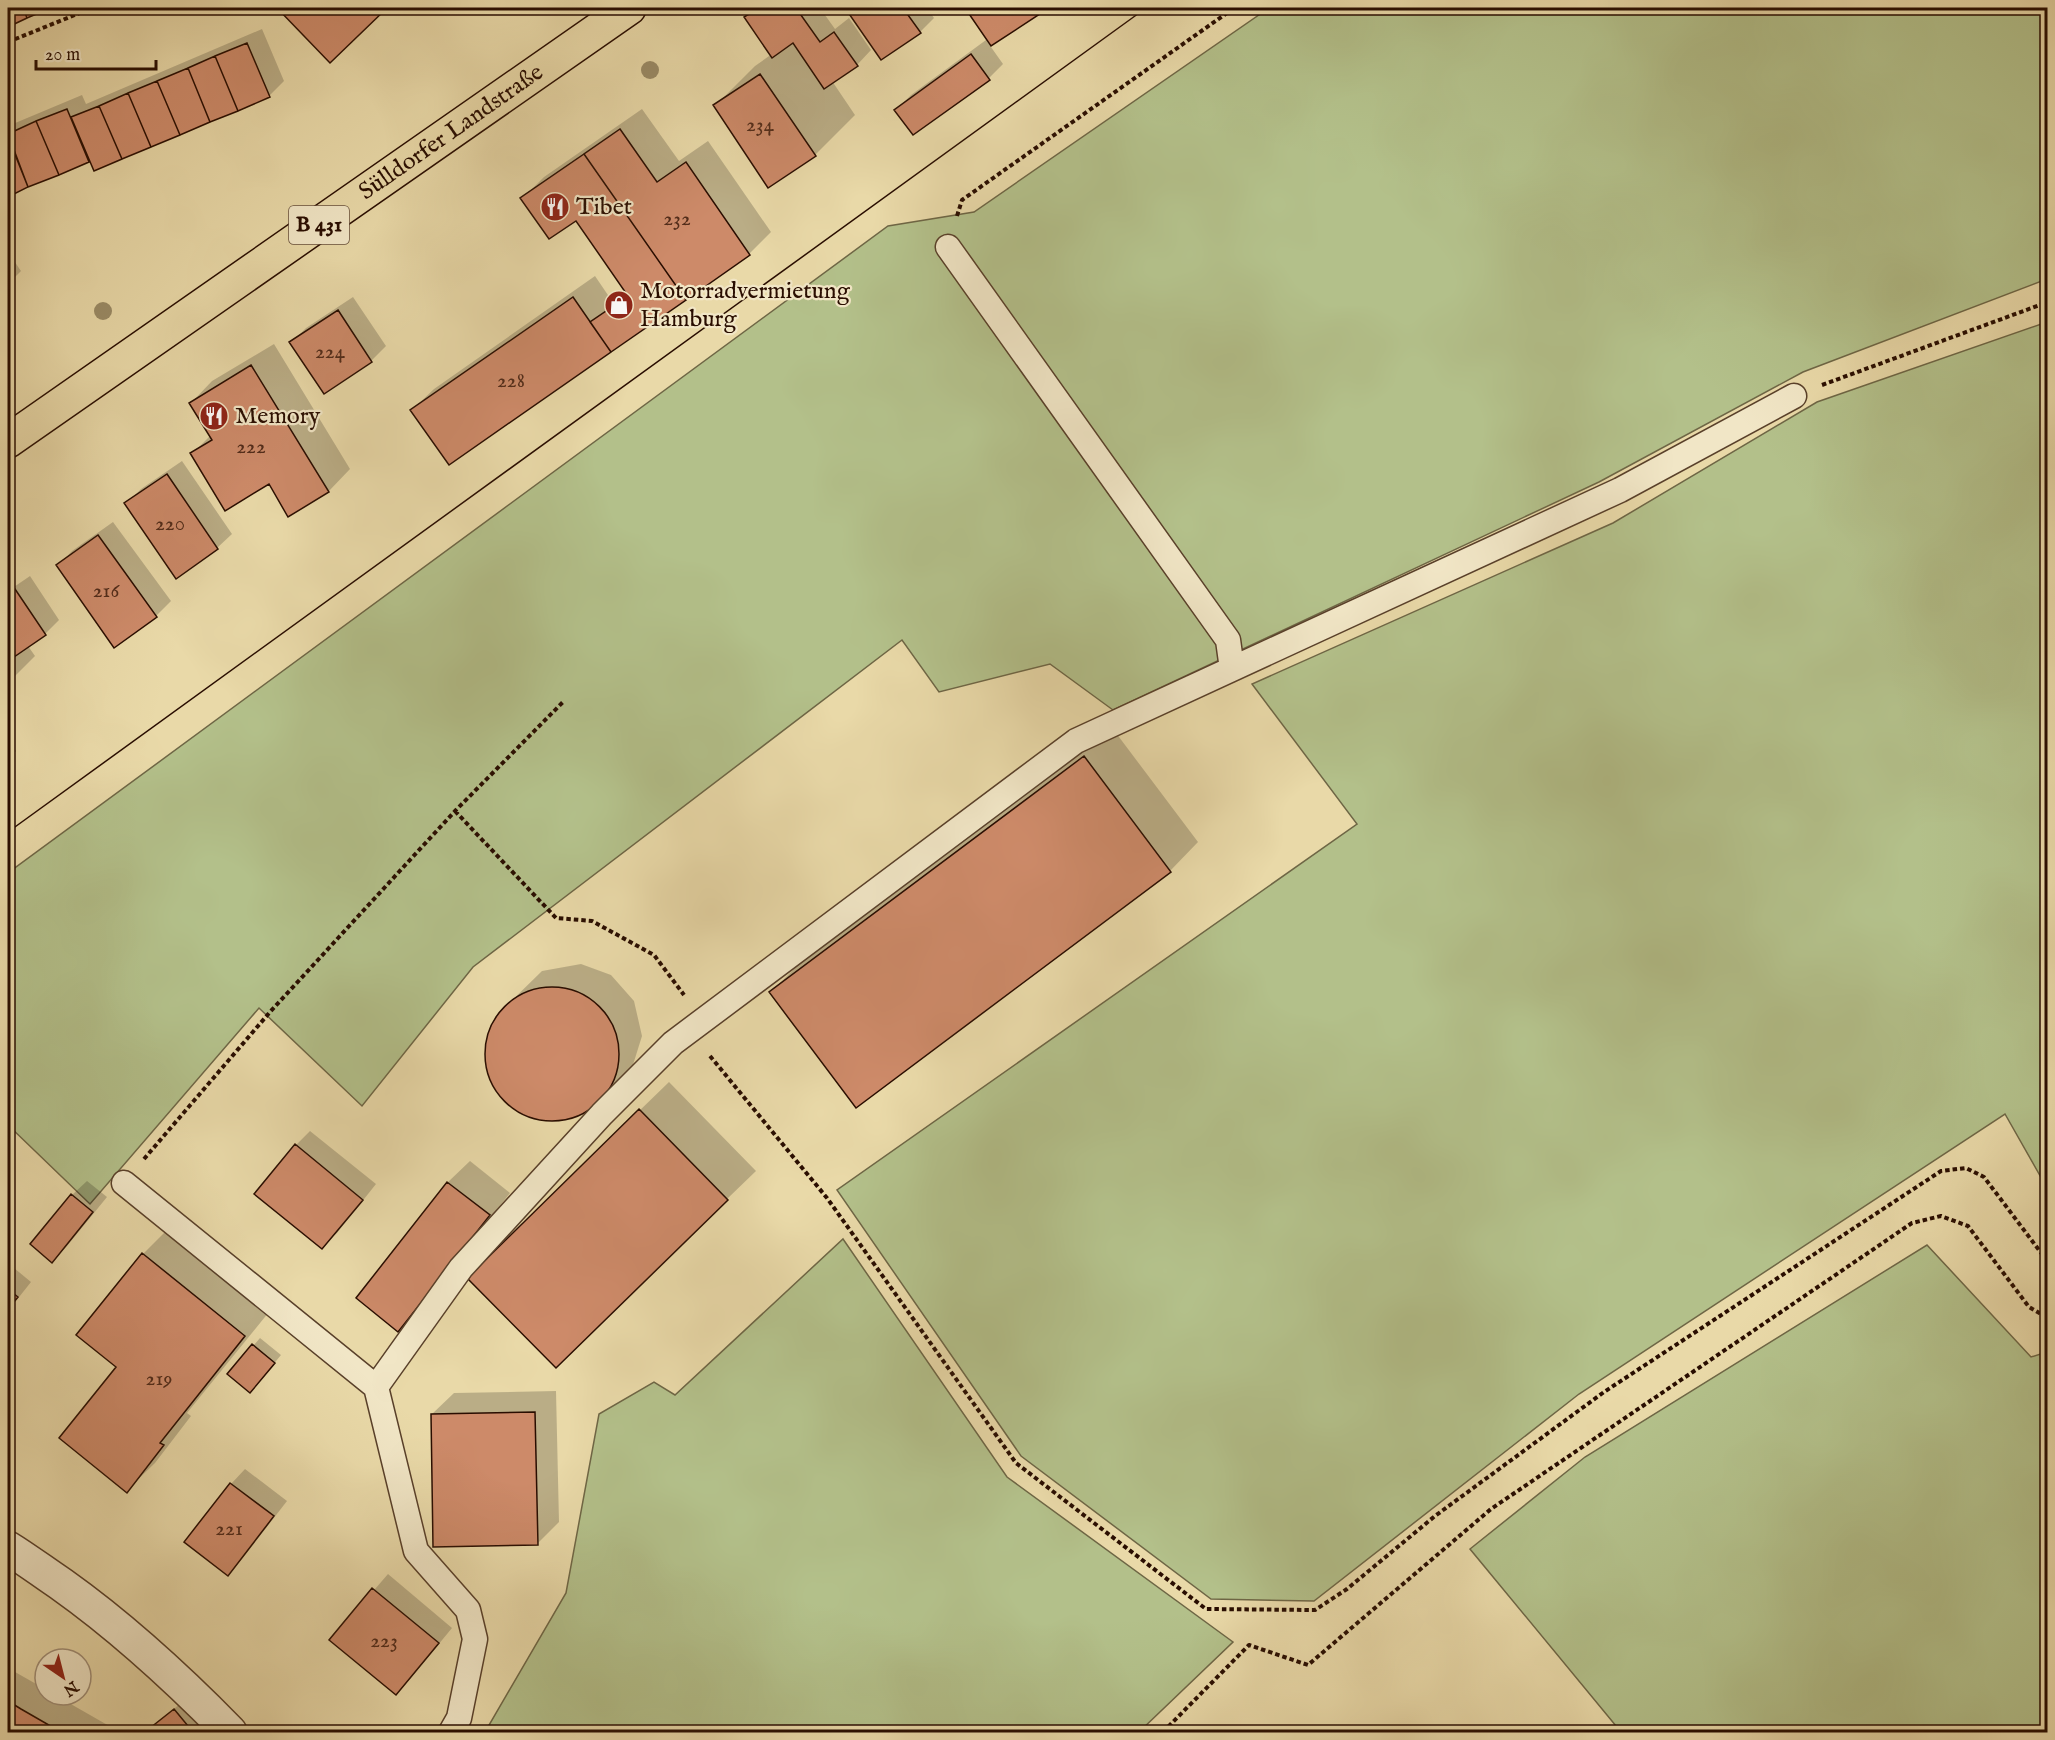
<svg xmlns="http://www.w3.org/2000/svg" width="2055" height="1740" viewBox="0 0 2055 1740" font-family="'IM FELL English',serif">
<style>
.green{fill:#b3c08a;stroke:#6e6645;stroke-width:1.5}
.shadow{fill:#0003}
.building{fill:#cd8a69;stroke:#290d00;stroke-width:1.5}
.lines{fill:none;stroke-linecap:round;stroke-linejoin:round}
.service-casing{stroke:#59402a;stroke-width:27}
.minor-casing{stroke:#59402a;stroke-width:36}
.primary-casing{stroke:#290d00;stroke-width:36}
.path{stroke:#290d00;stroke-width:4;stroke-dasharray:4.5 3;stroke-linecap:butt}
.service{stroke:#f1e6c6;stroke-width:24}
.minor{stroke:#f1e6c6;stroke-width:33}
.primary{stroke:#e9d9a8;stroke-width:33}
.tram{stroke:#290d00;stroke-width:1.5}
.tree{fill:#9a8b66}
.labels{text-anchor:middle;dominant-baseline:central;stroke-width:4.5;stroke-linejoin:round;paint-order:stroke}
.number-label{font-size:21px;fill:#522c1a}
.shield{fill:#f1e6c6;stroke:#654e3b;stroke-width:1.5}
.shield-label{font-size:22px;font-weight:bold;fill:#290d00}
.street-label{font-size:24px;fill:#290d00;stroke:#f1e6c6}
.poi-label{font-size:24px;fill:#290d00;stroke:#f1e6c6;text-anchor:start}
</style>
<rect width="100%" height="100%" fill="#e9d9a8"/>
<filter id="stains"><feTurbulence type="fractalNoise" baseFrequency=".00333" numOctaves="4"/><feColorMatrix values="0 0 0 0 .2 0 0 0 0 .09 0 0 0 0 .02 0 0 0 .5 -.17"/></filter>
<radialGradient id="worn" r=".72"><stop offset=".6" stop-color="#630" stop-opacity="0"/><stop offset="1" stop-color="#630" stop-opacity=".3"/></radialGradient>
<path class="green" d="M1269,8h778v271l-244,93 -204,110 -486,228 -63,-46 -111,28 -37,-52 -429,327 -111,139 -103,-98 -169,196 -82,-79v-252l880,-647 86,-14z
M2047,322v866l-42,-74 -426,280 -265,207 -103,-2 -190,-143 -184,-266 520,-366 -105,-140 361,-161 204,-121z
M843,1239l164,238 226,165 -94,90h-654l81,-139 33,-179 55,-32 21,13z
M1927,1245l104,112 16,-5v380h-426l-151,-183 115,-92z"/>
<path class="shadow" d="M8,8h39l-39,17z
M279,8h106l-55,53z
M756,8h64l15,21 14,-11 22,32 -14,15 -25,16 23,34 -40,40 -100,-49 40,-40 17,-12 -26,-37z
M847,8h80l7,10 -14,14 -39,26z
M967,8h79l-54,36z
M262,29l22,52 -15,15 -175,73 -4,-9 -82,35v-69l74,-31 4,9z
M986,40l17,24 -14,14 -93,32 15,-15z
M642,109l37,52 29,-20 63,91 -22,22 -300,209 -37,-53 22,-21 161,-113 17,25 15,-10 -50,-73 -55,-19 22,-22z
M8,252l13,19 -13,13z
M353,297l33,49 -15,15 -47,31 -33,-49 15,-15z
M274,344l76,125 -21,22 -40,24 -20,-33 -77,-28 19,-19 -20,-32 21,-22z
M182,461l50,73 -15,14 -91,-44 15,-15z
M113,522l58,79 -15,15 -41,30 -57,-80 14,-15z
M30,576l29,44 -14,14 -17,12 7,10 -27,27v-92z
M1113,729l85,113 -28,29 -399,121 28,-28z
M8,738l8,13 -8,9z
M581,964l30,11 23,26 8,35 -10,32 -48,45 -38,8 -32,-13 -24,-27 -4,-33 9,-31 47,-46z
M669,1082l87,89 -29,28 -230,50z
M310,1131l66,53 -39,49 -15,14 -26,-102z
M470,1161l40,32 -91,115 -21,22 -40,-32 90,-116z
M87,1181l20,16 -40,49 -15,15 20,-66z
M171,1226l102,81 -86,106 4,3 -36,47 -29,28 -8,-124 25,-113z
M8,1263l23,19 -23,29z
M260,1338l21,17 -24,29 -28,-10z
M556,1391l3,131 -22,22 -105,-130 22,-21z
M245,1469l42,32 -45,58 -15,15 -41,-32 45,-58z
M388,1574l64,54 -42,51 -14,14 -65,-53z
M8,1668l37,21v6h10l56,32 -3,5h-100z
M181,1703l25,29h-59l4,-4z"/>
<path class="building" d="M8,8h15l4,10 -19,9z
M23,8h28l-24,10z
M277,8h110l-57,55z
M759,8h37l24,34 14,-10 24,34 -34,23 -31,-46 -21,15 -28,-41z
M845,8h58l18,25 -40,27z
M965,8h84l-58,38z
M247,43l23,54 -32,14 -23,-55z
M971,54l19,26 -77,55 -19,-25z
M215,56l23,55 -28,11 -22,-54z
M188,68l22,54 -30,13 -23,-54z
M760,74l56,82 -48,32 -55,-83z
M157,81l23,54 -29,12 -23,-54z
M128,93l23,54 -29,12 -23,-53z
M99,106l23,53 -28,12 -23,-54z
M67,109l22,53 -30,13 -23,-54z
M36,121l23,54 -31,12 -20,-53z
M620,129l37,53 29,-20 64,93 -64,45 -102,-146z
M8,137l20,50 -20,10z
M584,154l102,146 -75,52 -21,-30 38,-26 -52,-75 -27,18 -29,-41z
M573,297l38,55 -162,113 -39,-55z
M338,310l34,52 -48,32 -35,-52z
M251,365l78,127 -41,25 -19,-33 -44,27 -35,-58 22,-13 -23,-37z
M167,474l51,75 -42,30 -52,-76z
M98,535l59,82 -43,31 -58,-83z
M15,589l31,46 -32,22 -6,-10v-53z
M1084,756l87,116 -315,236 -87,-116z
M485 1054a67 67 0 1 1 134 0a67 67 0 1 1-134 0Z
M639,1109l89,91 -172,168 -89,-90z
M295,1144l68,56 -41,49 -68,-55z
M447,1182l43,33 -92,117 -42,-34z
M71,1194l22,18 -41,51 -22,-19z
M142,1253l103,83 -85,107 4,2 -37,48 -68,-55 57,-71 -40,-32z
M8,1289l10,8 -10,12z
M252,1344l23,19 -25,30 -23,-19z
M535,1412l3,133 -105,2 -2,-133z
M230,1483l44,33 -46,60 -44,-34z
M372,1588l67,55 -43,52 -67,-55z
M8,1701l13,8 40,23h-53z
M174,1709l19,23h-48z"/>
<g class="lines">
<g class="service-casing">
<path id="service" d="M948,247l280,393 4,29
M124,1183l252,204 40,164 52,59 7,29 -16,79 -8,14
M376,1387l85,-119 141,-154 71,-71 403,-302 544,-251 174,-94"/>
</g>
<g class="minor-casing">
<path id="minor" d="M8,1548c18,11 35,24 53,36 62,44 116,94 169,148"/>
</g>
<g class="primary-casing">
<g id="primary">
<path id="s1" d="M8,441l621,-433"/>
</g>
</g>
<path class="path" d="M8,42l84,-34
M957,216l5,-16 272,-192
M1822,385l226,-83
M455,811l101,107 36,3 62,34 30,40
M710,1056l117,142 189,265 190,146 109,1 32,-21 88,-73 169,-124 337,-221 25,-3 18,9 64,85
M144,1159l126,-147 185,-201 108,-109
M1163,1732l86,-87 59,20 183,-156 421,-286 29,-7 27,10 61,81 19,11"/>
<use href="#service" class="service"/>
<use href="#minor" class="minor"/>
<use href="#primary" class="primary"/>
<path class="tram" d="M8,832l1138,-824"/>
</g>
<g class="tree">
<circle cx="650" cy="70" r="9"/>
<circle cx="103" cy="311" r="9"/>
</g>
<defs>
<g id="restaurant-disc" transform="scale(1.5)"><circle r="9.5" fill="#8f2418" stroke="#f1e6c6"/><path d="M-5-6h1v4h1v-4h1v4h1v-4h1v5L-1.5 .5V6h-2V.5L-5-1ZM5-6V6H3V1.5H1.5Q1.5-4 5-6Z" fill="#fff"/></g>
<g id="shop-disc" transform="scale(1.5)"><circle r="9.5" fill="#8f2418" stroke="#f1e6c6"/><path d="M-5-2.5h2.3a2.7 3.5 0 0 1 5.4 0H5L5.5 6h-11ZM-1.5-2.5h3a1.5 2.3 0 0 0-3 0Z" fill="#fff"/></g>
</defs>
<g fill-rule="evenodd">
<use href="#restaurant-disc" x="555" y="207"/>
<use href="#shop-disc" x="619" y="305"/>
<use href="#restaurant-disc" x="214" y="416"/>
</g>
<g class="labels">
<g class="number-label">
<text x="760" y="125">234</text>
<text x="677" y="219">232</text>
<text x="330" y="352">224</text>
<text x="511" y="381">228</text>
<text x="251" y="447">222</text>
<text x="170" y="524">220</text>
<text x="106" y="591">216</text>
<text x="159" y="1379">219</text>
<text x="229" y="1529">221</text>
<text x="384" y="1641">223</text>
</g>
<rect class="shield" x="289" y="206" width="60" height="38" rx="4.5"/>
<g class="shield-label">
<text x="319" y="225">B 431</text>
</g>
<g class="street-label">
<text stroke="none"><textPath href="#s1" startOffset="540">Sülldorfer Landstraße</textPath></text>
</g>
<g class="poi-label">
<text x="576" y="207">Tibet</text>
<text x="640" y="291">Motorradvermietung<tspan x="640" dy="28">Hamburg</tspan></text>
<text x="235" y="416">Memory</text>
</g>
</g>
<rect width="2055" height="1740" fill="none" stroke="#e9d9a8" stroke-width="30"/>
<rect x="9" y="9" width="2037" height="1722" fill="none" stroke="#290d00" stroke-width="3"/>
<rect x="15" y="15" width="2025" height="1710" fill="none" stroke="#290d00" stroke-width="1.5"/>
<g transform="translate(63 1677) rotate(145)"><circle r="28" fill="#f1e6c6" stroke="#a18f77" stroke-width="1.5"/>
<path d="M0-4.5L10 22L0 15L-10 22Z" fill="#8f2418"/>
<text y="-9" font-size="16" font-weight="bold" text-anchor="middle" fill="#290d00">N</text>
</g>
<path d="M36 60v9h120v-9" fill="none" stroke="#290d00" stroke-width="3"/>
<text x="45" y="60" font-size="18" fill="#290d00" stroke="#f1e6c6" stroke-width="4.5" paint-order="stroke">20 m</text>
<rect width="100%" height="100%" filter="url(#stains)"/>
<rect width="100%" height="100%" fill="url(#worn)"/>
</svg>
